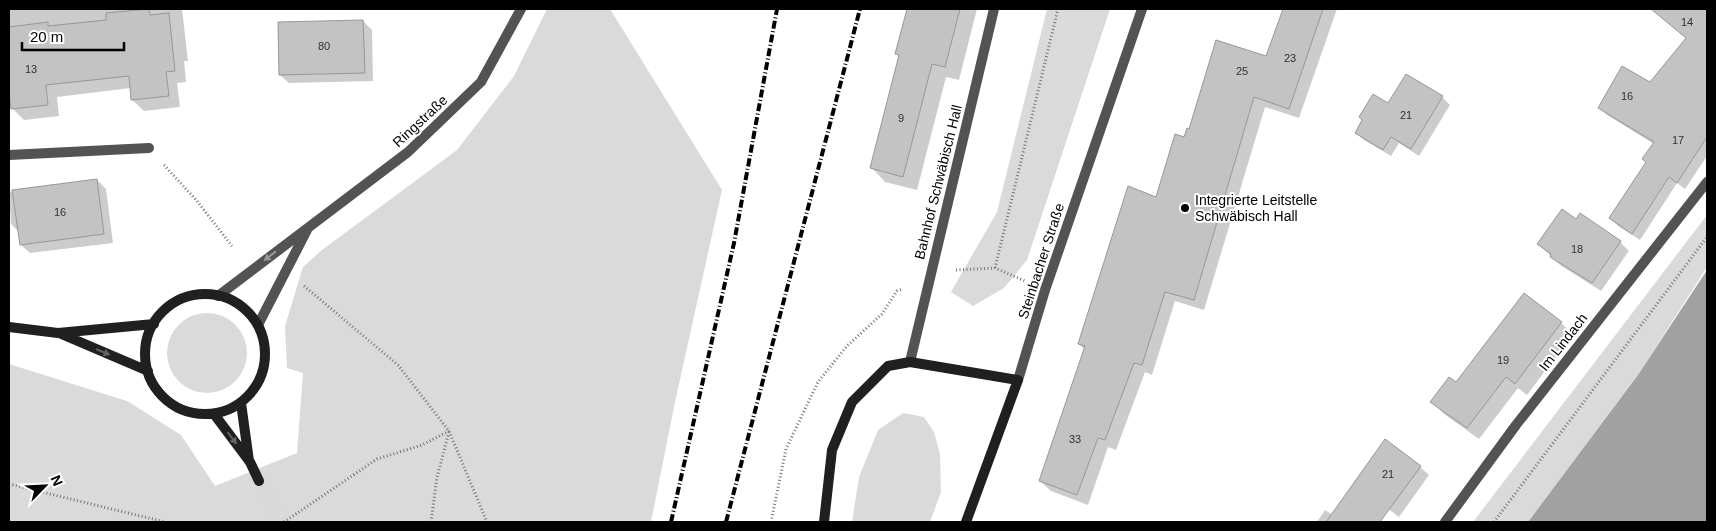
<svg xmlns="http://www.w3.org/2000/svg" width="1716" height="531" viewBox="0 0 1716 531" font-family="Helvetica,sans-serif">
<style>
.green{fill:#dadada}
.water{fill:#a1a1a1}
.shadow{fill:#0003}
.building{fill:#c3c3c3;stroke:#979797}
.lines{fill:none;stroke-linecap:round;stroke-linejoin:round}
.secondary-tunnel{stroke:#d9d9d9;stroke-width:10;stroke-dasharray:10 5;stroke-linecap:butt}
.path{stroke:#757575;stroke-width:3;stroke-dasharray:1 2.5;stroke-linecap:butt}
.minor{stroke:#535353;stroke-width:10}
.tertiary{stroke:#535353;stroke-width:10}
.secondary{stroke:#202020;stroke-width:10}
.rail{stroke:#000;stroke-width:4;stroke-dasharray:8 2.5 1 2.5;stroke-linecap:butt}
.oneway{fill:#989898}
.oneway2{fill:#636363}
.poi-dot{fill:#000;stroke:#fff;stroke-width:2}
.labels{text-anchor:middle;dominant-baseline:central;stroke-width:4;stroke-linejoin:round;paint-order:stroke}
.number-label{font-size:11px;fill:#313131}
.street-label{font-size:14px;fill:#000;stroke:#fff}
.poi-label{font-size:14px;fill:#000;stroke:#fff;text-anchor:start}
</style>
<rect width="100%" height="100%" fill="#fff"/>
<path class="green" d="M547,9h63l112,181 -47,212 -24,120h-642v-158l118,37 54,34 34,51 82,-33 6,-80 -16,-5 -2,-42 18,-59 19,-17 135,-100 57,-74z
M1047,9h63l-83,251 -23,28 -31,18 -22,-14 46,-80z
M1707,215v52l-69,108 -110,147h-55z
M167 353a40 40 0 1 1 80 0a40 40 0 1 1-80 0Z
M903,413l21,4 10,15 6,22 1,38 -11,30h-78l7,-45 19,-47z"/>
<path class="water" d="M1707,270v252h-179l110,-147z"/>
<path class="shadow" d="M9,9h173l6,52h-4l2,21 -9,1 3,24 -36,4 -12,-11 -1,-12 -74,9 2,19 -35,4 -12,-12 -1,-11h-2z
M908,9h69l-18,71 -13,-3 -29,113 -32,-8 -13,-14 28,-111 -4,-3z
M1284,9h53l-38,109 -34,-11 -61,203 -29,-9 -23,74 -7,-3 -29,78 -8,-3 -20,58 -37,-14 -11,-10 45,-131 -6,-6 78,-145 33,-69 77,-73z
M1667,9h40v147l-22,33 -8,-6 -37,57 -22,-14 -8,-8 37,-56 7,-18 -47,-29 -7,-7 50,-24 37,-45 -26,-24z
M363,21l9,9 1,51 -84,2 -9,-8z
M1442,97l8,8 -31,51 -20,-13 -8,13 -27,-16 -8,-8 32,-27z
M97,180l9,9 7,54 -83,10 -9,-8 -2,-13 -8,-8 -2,-32z
M1576,221l44,21 9,9 -28,40 -41,-26 -21,-21z
M1561,323l12,11 -46,61 -9,-7 -39,51 -35,-25 -12,-12 24,-18z
M1420,467l9,8 -30,42 -34,-26z
M1325,510l19,12h-27z"/>
<path class="building" d="M147,9h2l1,6 19,-2 6,58 -9,1 3,24 -38,4 -2,-24 -83,9 2,20 -37,4 -2,-17v-65l39,-5v4l58,-6v-7z
M907,9h53l-15,58 -13,-3 -29,113 -33,-9 29,-113 -4,-1z
M1283,9h40l-34,100 -35,-12 -60,203 -29,-8 -23,73 -8,-2 -29,77 -7,-2 -21,57 -38,-14 46,-135 -7,-2 50,-158 28,11 19,-63 9,3 3,-9 2,1 27,-89 50,16z
M1651,9h56v128l-30,46 -8,-6 -37,57 -23,-16 37,-56 -4,-3 12,-17 -56,-34 24,-42 28,16 36,-44z
M363,20l2,53 -86,2 -1,-53z
M1406,74l37,22 -32,53 -20,-12 -8,13 -28,-17 7,-13 -3,-3 14,-23 15,9z
M97,179l7,55 -84,11 -8,-55z
M1562,209l14,10 4,-6 41,28 -29,42 -42,-26 1,-3 -14,-10z
M1524,293l38,29 -47,62 -9,-7 -39,51 -37,-26 19,-25 7,5z
M1385,439l36,27 -41,56h-54z"/>
<g class="lines">
<path class="secondary-tunnel" d="M259,481l23,41"/>
<path class="path" d="M164,165l33,36 35,45
M995,268l63,-259
M956,270l39,-2 30,13
M304,286l94,79 51,66 38,91
M9,484l156,38
M284,522l93,-63 45,-14 27,-14
M431,522l6,-45 12,-45
M771,522l15,-73 32,-67 29,-36 35,-32 15,-23 6,-2
M1494,522l213,-285"/>
<path class="minor" d="M9,155l140,-7
M218,296l190,-144 73,-70 40,-73
M258,325l49,-95
M910,362l84,-353
M1445,522l71,-97 191,-243"/>
<path class="tertiary" d="M1018,380l27,-90 97,-281"/>
<path class="secondary" d="M145 354a60 60 0 1 1 120 0a60 60 0 1 1-120 0Z
M9,327l49,6 96,-9
M59,333l89,38
M241,403l8,58
M214,414l36,48 9,19
M824,522l8,-72 20,-48 36,-36 22,-4 108,18 -52,142"/>
<path class="rail" d="M671,522l63,-279 43,-234
M726,522l134,-513"/>
</g>
<defs><path id="oneway-solid" d="M-6-.8H1V-3.2L6.5 0L1 3.2V.8H-6Z" transform="scale(1.25)"/></defs>
<use class="oneway" href="#oneway-solid" transform="translate(270 256) rotate(142)"/>
<g class="oneway2">
<use href="#oneway-solid" transform="translate(103 352) rotate(23)"/>
<use href="#oneway-solid" transform="translate(232 438) rotate(53)"/>
</g>
<circle class="poi-dot" cx="1185" cy="208" r="5"/>
<g class="labels">
<g class="number-label">
<text x="1687" y="22">14</text>
<text x="324" y="46">80</text>
<text x="1290" y="58">23</text>
<text x="31" y="69">13</text>
<text x="1242" y="71">25</text>
<text x="1627" y="96">16</text>
<text x="1406" y="115">21</text>
<text x="901" y="118">9</text>
<text x="1678" y="140">17</text>
<text x="60" y="212">16</text>
<text x="1577" y="249">18</text>
<text x="1503" y="360">19</text>
<text x="1075" y="439">33</text>
<text x="1388" y="474">21</text>
</g>
<g class="street-label">
<text transform="translate(420 121) rotate(-43)">Ringstraße</text>
<text transform="translate(938 182) rotate(-76)">Bahnhof Schwäbisch Hall</text>
<text transform="translate(1041 261) rotate(-72)">Steinbacher Straße</text>
<text transform="translate(1563 342) rotate(-52)">Im Lindach</text>
</g>
<g class="poi-label">
<text x="1195" y="200">Integrierte Leitstelle<tspan x="1195" dy="16">Schwäbisch Hall</tspan></text>
</g>
</g>
<rect width="1716" height="531" fill="none" stroke="#000000" stroke-width="20"/>
<g transform="translate(45 486) rotate(66)" stroke="#ffffff" stroke-width="4" paint-order="stroke">
<path d="M0-4L9 19L0 12L-9 19Z" fill="#000000"/>
<text y="-8" font-size="14" font-weight="bold" text-anchor="middle" fill="#000000">N</text>
</g>
<path d="M22 42v8h102v-8" fill="none" stroke="#000000" stroke-width="2.5"/>
<text x="30" y="42" font-size="15" fill="#000000" stroke="#ffffff" stroke-width="4" paint-order="stroke">20 m</text>
</svg>
